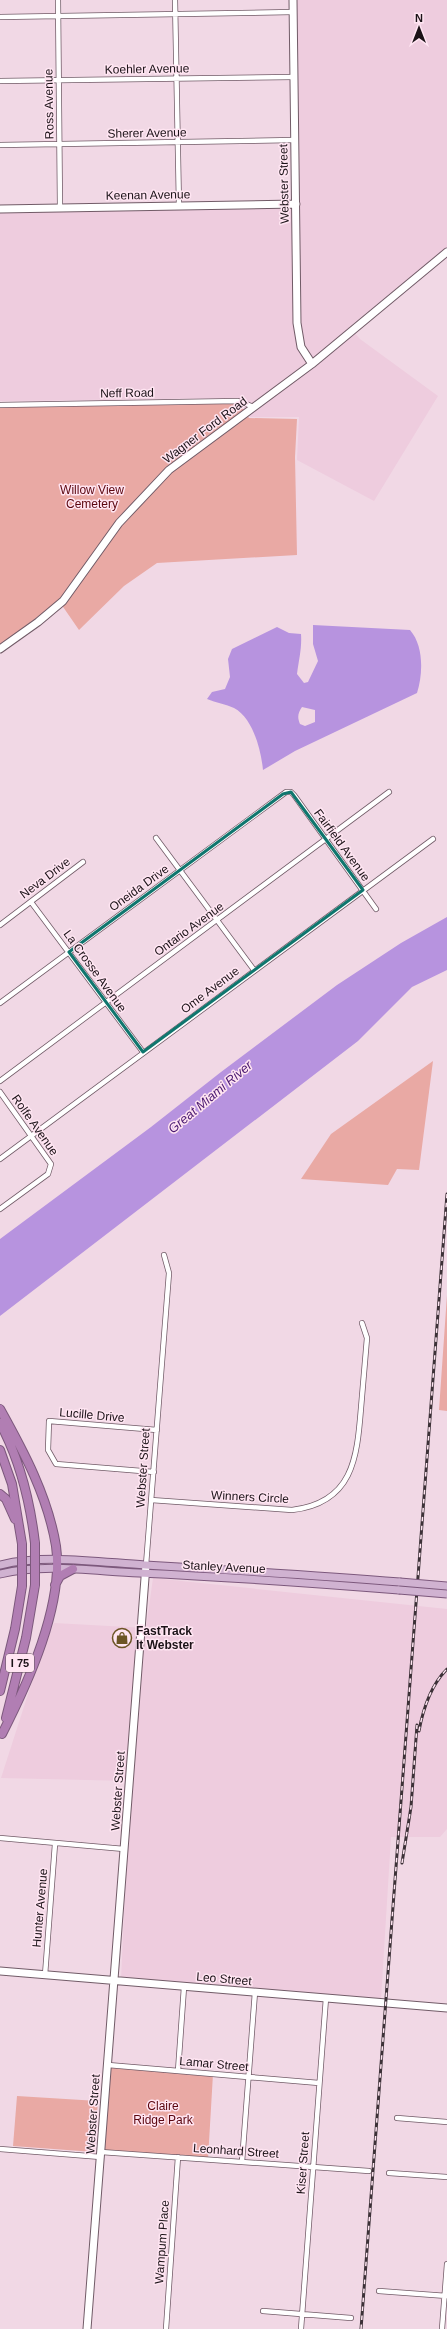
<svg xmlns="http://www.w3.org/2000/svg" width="447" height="2329" viewBox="0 0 447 2329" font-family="Arial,sans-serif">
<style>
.built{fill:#eeccde}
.green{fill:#e9a9a4}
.water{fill:#b793df;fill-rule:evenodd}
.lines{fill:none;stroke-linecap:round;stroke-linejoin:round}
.street-casing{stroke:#715b67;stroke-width:6}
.secondary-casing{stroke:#715b67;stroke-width:9}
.primary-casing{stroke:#7c587c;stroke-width:9}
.highway-casing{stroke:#7c587c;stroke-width:10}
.street{stroke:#fff;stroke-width:4.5}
.secondary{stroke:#fff;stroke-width:7}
.primary{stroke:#d0b2d1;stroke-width:7}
.highway{stroke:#b17eb3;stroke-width:8}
.rail-casing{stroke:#3c3137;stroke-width:3}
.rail{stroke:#ffe5f2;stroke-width:1.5;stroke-dasharray:4.5;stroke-linecap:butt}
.primary-bridge-casing{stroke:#7c587c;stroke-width:9;stroke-linecap:butt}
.highway-bridge-casing{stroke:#7c587c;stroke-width:10;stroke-linecap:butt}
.primary-bridge{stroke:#d0b2d1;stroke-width:7}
.highway-bridge{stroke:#b17eb3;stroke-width:8}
.marked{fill:none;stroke:#0f766e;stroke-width:3;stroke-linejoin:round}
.labels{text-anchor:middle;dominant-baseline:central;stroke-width:3;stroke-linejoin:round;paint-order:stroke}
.shield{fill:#ffe5f2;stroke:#5f5159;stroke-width:1}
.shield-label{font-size:11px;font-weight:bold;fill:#1b1217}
.street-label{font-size:12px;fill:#1b1217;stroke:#ffe5f2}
.park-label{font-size:12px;fill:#5b060f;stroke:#ffe5f2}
.poi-label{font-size:12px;font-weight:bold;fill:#1b1217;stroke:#ffe5f2;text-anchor:start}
.water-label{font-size:13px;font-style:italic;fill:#4a1871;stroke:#ffe5f2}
</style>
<rect width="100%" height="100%" fill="#f1d8e5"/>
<path class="built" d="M297,0h150v247l-98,80 11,12 78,57 -64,105 -77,-41 2,-43h-49l-13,-19 -237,3v-190l298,-6z
M153,1578l294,31v220l-7,8h-49l-10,162 -260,-20 9,-198 -129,-3 38,-118 15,-37 92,5z"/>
<path class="green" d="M233,403l7,1 9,14 48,1 -2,38 2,98 -140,8 -33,23 -45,44 -20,-29 -59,44v-238z
M433,1061l-14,109 -22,-1 -9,16 -87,-6 30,-45z
M447,1295v116l-8,-1z
M108,2065l105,9 -5,85 -107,-7z
M17,2096l81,5 -4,51 -81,-6z"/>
<path class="water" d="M313,625l97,5c14,16 13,44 7,63l-122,58 -32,19c-2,-20 -10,-52 -29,-62 -8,-4 -18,-5 -27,-9l5,-7 13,-3 5,-12 -2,-18 4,-10 45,-22 12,6 12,1c1,14 -2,25 -4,40l7,9 4,-1 10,-21 -5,-17zM302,707l13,3v12l-10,4 -5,-2c-3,-7 -2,-11 2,-17z
M447,917v53l-35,17 -54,54 -358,275v-77l151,-112 70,-55 116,-87 64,-42z"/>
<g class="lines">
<g class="street-casing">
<path id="street" d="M58,0l2,208
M175,0l4,206
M0,17l293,-5
M0,81l294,-4
M0,145l295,-5
M0,405l238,-4 16,6
M156,838l98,132
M31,902l112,150
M0,925l83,-63
M0,1003l286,-211h5l3,3 82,114
M0,1081l389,-289
M0,1092l51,72 -3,10 -48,35
M0,1159l433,-320
M154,1472l-98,-8 -8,-14 1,-29 108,9
M151,1500l141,10c61,-7 65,-52 69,-102 2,-24 4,-47 6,-70l-5,-15
M146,1565l23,-292 -5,-18
M0,1838l124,11
M45,1975l10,-131
M108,2065l211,18
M178,2071l6,-84
M397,2118l50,4
M0,2149l101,8
M101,2152l268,19
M242,2162l13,-170
M389,2173l58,4
M379,2291l68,5
M263,2311l88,7
M166,2329l12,-172
M301,2329l25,-331
M442,2329l5,-65"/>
</g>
<g class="secondary-casing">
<path id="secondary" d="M293,0l4,323 4,24 11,17
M0,209l296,-5
M0,649l38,-27 25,-21 56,-78 50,-53 143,-106 135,-112
M0,1971l447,37
M87,2329l59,-764"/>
</g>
<g class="primary-casing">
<path id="primary" d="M0,1565c46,-11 98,-3 145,0 85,5 170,10 255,17
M0,1574c45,-11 93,-3 139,-1 87,4 173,10 260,17"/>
</g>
<g class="highway-casing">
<path id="highway" d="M0,1409c24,43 48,88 56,137 8,59 -28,137 -54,188
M0,1423c20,37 30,78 35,120
M0,1450l12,34 10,60
M0,1494l6,5 9,20
M55,1585l5,-9 13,-7
M0,1691l15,-62 7,-43
M6,1718l20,-80 9,-53"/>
</g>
<use href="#street" class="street"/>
<use href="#secondary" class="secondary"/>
<use href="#primary" class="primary"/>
<use href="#highway" class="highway"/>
<g class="rail-casing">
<path id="rail" d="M419,1731c4,-22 12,-46 28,-62
M402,1863l9,-56 6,-82
M361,2329l86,-1135"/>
</g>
<use href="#rail" class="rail"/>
<g class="primary-bridge-casing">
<path id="primary-bridge" d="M400,1582l47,4
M399,1590l48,4"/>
</g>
<g class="highway-bridge-casing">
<path id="highway-bridge" d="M35,1585v-42
M22,1586v-42"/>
</g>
<use href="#primary-bridge" class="primary-bridge"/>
<use href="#highway-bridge" class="highway-bridge"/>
</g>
<path class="marked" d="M291,792l72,98 -220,162 -74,-100 214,-158z"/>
<defs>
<g id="shop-ring" transform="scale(1)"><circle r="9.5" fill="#ffe5f2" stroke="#6c5425" stroke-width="1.5"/><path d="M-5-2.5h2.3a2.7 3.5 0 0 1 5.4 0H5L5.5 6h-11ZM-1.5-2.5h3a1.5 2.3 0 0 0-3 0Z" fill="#6c5425"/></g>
</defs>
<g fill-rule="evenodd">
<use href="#shop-ring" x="122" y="1638"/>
</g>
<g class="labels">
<rect class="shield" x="6" y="1654" width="28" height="18" rx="3"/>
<g class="shield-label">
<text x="20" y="1663">I 75</text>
</g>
<g class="street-label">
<text transform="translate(147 69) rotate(-1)">Koehler Avenue</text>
<text transform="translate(49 104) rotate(-91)">Ross Avenue</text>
<text transform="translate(147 133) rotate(-1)">Sherer Avenue</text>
<text transform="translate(284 184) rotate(-91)">Webster Street</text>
<text transform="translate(148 195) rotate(-1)">Keenan Avenue</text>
<text transform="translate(127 393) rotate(-1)">Neff Road</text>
<text transform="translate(205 430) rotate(-37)">Wagner Ford Road</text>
<text transform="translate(342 845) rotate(54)">Fairfield Avenue</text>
<text transform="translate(45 878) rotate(-37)">Neva Drive</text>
<text transform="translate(139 888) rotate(-36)">Oneida Drive</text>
<text transform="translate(189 929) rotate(-36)">Ontario Avenue</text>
<text transform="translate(95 971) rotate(54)">La Crosse Avenue</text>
<text transform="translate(210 990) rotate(-37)">Ome Avenue</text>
<text transform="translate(35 1125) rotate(55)">Rolfe Avenue</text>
<text transform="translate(92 1415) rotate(5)">Lucille Drive</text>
<text transform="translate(143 1468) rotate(-86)">Webster Street</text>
<text transform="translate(250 1497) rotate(3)">Winners Circle</text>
<text transform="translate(224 1567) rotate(3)">Stanley Avenue</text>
<text transform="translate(118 1791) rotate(-86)">Webster Street</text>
<text transform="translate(40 1908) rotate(-85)">Hunter Avenue</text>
<text transform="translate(224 1979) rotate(5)">Leo Street</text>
<text transform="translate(214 2064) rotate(5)">Lamar Street</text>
<text transform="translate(93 2114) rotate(-86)">Webster Street</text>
<text transform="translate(236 2151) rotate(4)">Leonhard Street</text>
<text transform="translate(303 2163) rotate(-86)">Kiser Street</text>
<text transform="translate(162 2242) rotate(-86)">Wampum Place</text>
</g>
<g class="park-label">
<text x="92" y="490">Willow View<tspan x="92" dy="14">Cemetery</tspan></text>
<text x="163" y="2106">Claire<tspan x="163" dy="14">Ridge Park</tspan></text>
</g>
<g class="poi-label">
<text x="136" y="1631">FastTrack<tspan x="136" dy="14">It Webster</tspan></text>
</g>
<g class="water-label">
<text transform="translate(210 1097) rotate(-40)">Great Miami River</text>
</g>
</g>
<g transform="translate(419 28)" stroke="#ffe5f2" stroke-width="3" paint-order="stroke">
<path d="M0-3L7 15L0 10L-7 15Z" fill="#1b1217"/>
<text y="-6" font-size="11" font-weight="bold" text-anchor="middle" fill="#1b1217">N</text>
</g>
</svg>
